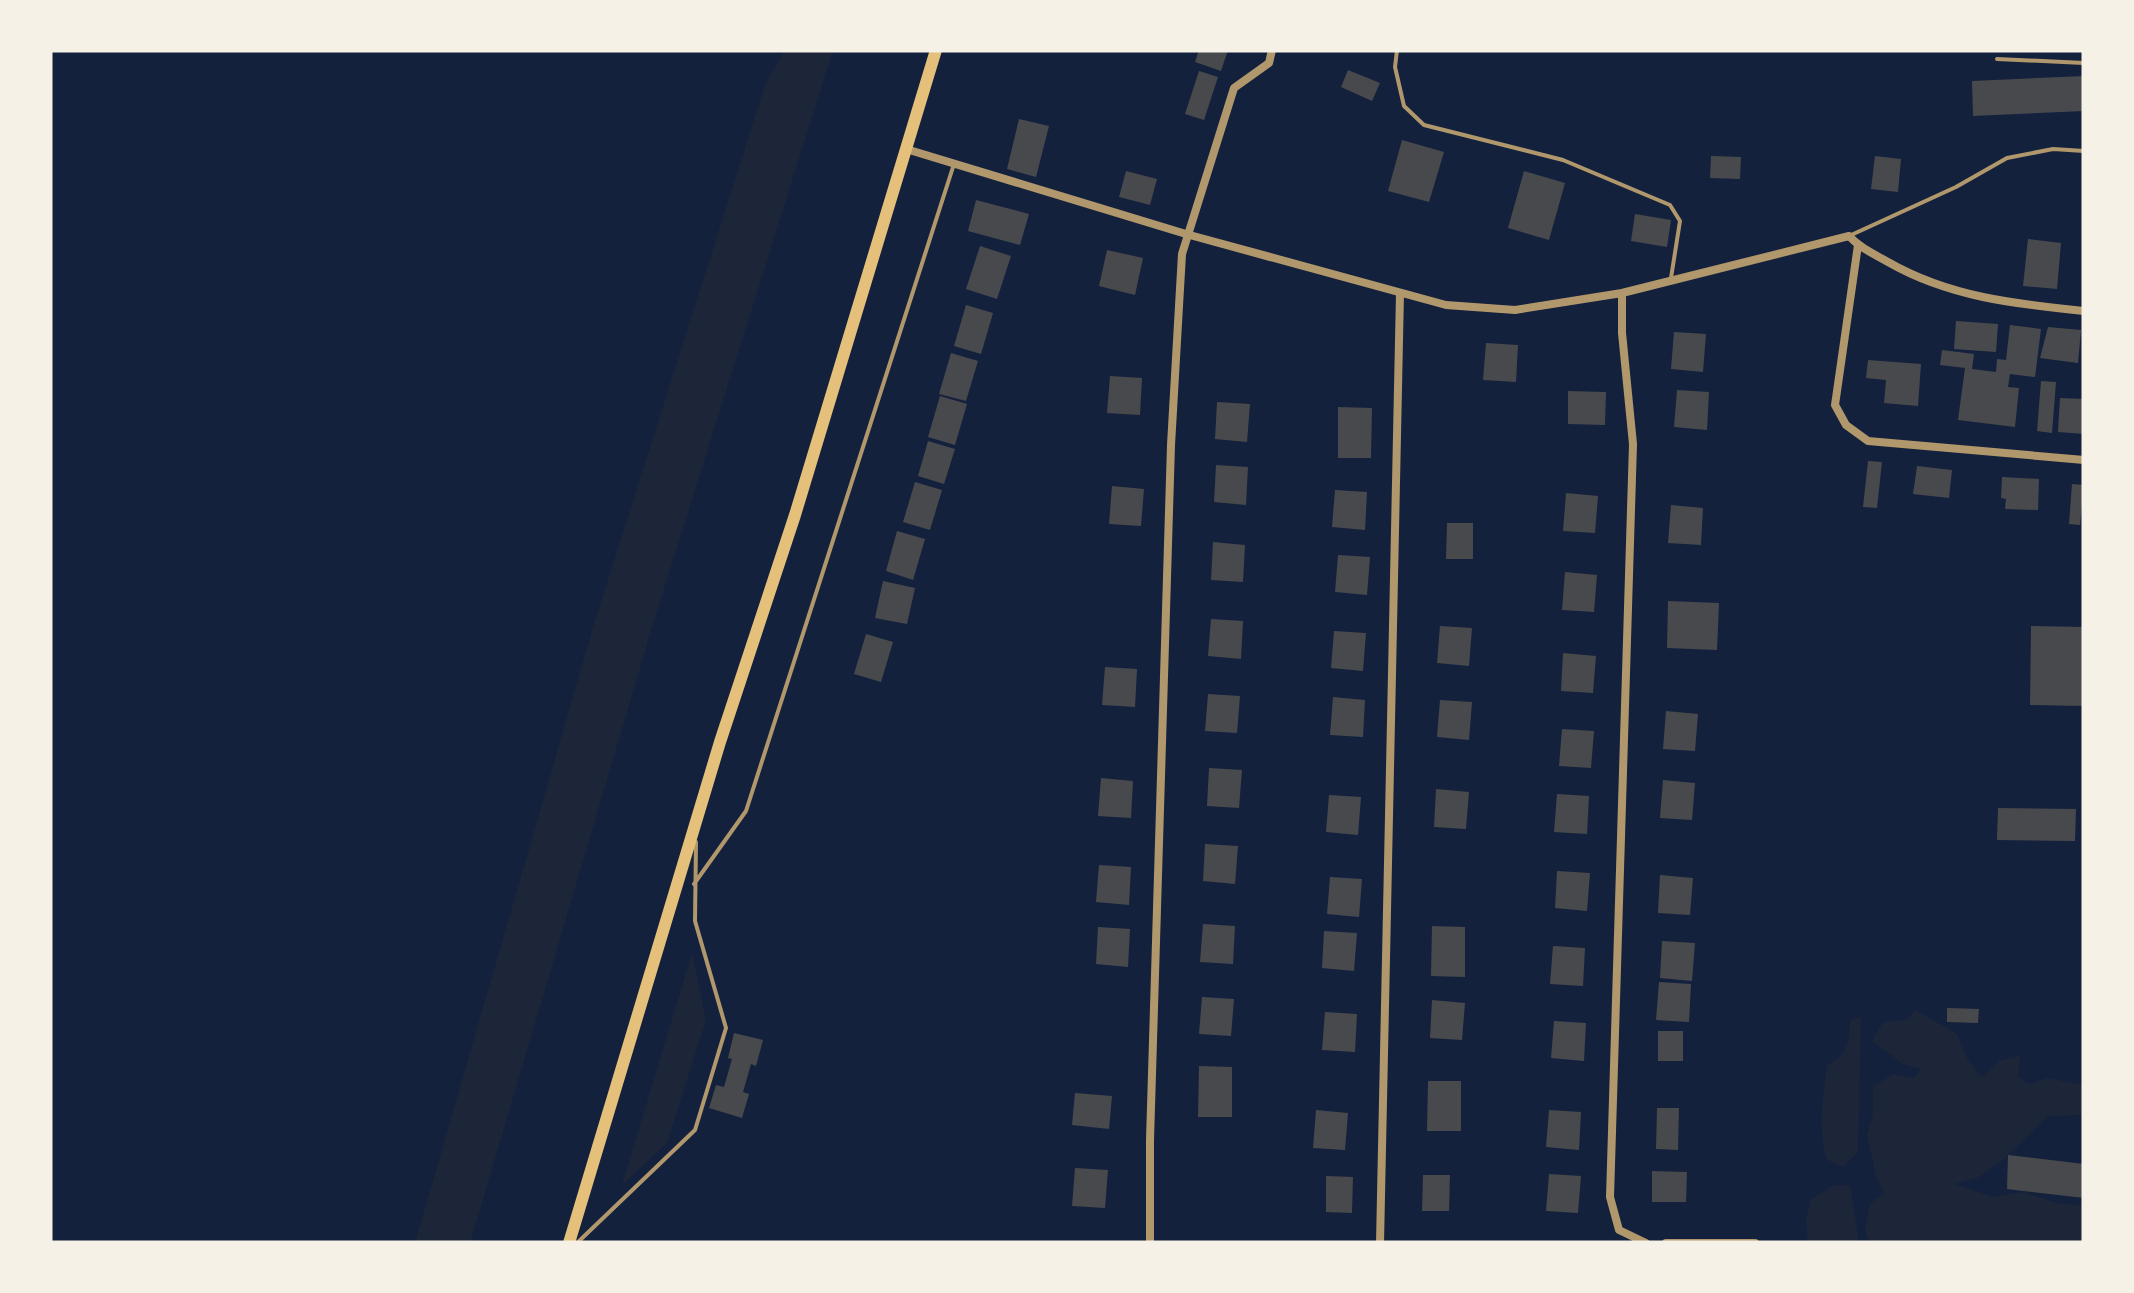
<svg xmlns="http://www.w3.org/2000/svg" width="2134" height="1293" viewBox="0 0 2134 1293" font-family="Overpass,sans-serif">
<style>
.green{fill:#1d2539}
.building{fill:#48494c}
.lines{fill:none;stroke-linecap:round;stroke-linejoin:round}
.service{stroke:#b1986c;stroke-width:4}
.minor{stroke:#b1986c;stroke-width:8}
.trunk{stroke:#e5c07b;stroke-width:12}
</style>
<rect width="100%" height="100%" fill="#14213d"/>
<path class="green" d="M785,50h48l-180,574 -183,619h-55l179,-619 172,-542z
M692,953l14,67 -39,123 -45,42z
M1916,1010l41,24 11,26 14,17 17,-16 21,-5 -2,21 11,7 19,-6 36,7v30l-36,1 -44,43 -25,18 -24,7 39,13 29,-5 37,12 24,1v38h-215l-4,-15 5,-24 14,-11 -8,-17 -9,-41 6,-20v-28l20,-13 21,4 7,-9 -18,-5 -31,-23 11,-19 23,-2z
M1861,1016l-3,135 -14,16 -17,-7c-10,-31 -4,-63 0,-95 20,-9 23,-24 23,-44z
M1850,1185l9,58h-51l-2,-23 5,-20 21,-14z"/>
<path class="building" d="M1199,50h29l-7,21 -26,-9z
M1348,70l32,13 -8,18 -31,-14z
M1199,71l19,6 -14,43 -19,-6z
M2084,76v35l-111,5 -1,-35z
M1019,119l30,7 -13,51 -29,-8z
M1402,140l42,12 -15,50 -41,-11z
M1711,156l30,1 -1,22 -30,-1z
M1875,156l26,3 -3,33 -27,-3z
M1126,171l31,8 -7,26 -31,-8z
M1524,171l41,12 -16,57 -41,-12z
M976,200l53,14 -9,31 -52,-14z
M1635,214l36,6 -4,27 -36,-6z
M2028,239l33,4 -4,46 -34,-3z
M980,246l31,10 -14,43 -31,-10z
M1107,250l36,8 -8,37 -36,-9z
M966,305l27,8 -12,41 -27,-8z
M1956,321l42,3 -2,28 -42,-3z
M2010,325l31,4 -6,48 -25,-3 -2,13 11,1 -4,39 -57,-7 7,-52 -25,-3 2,-15 32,4 -2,15 24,3 1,-13 9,1z
M2048,327l33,3 -3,33 -38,-5z
M1674,332l32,2 -3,38 -32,-3z
M1486,343l32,2 -2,37 -33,-2z
M951,353l27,8 -12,40 -27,-7z
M1868,360l53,4 -3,42 -34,-3 2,-23 -20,-2z
M1110,376l32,2 -2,37 -33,-2z
M2041,381l15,1 -4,51 -15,-2z
M1677,390l32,2 -2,38 -33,-3z
M1568,391l38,1 -1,33 -37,-1z
M940,396l27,8 -12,41 -27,-8z
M2060,398l24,1v35l-26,-2z
M1217,402l33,2 -3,38 -32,-3z
M1338,407l34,1 -1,50h-33z
M928,441l27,8 -11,35 -26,-8z
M1868,461l14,1 -5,46 -14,-1z
M1216,465l32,2 -2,38 -32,-3z
M1917,466l35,4 -3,28 -36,-4z
M2002,477l37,2 -1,31 -33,-1 1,-10 -5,-1z
M915,482l27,8 -12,40 -27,-8z
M2072,484l12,1 -4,40 -11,-1z
M1112,486l32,3 -3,37 -32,-2z
M1335,490l32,2 -2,38 -33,-3z
M1566,493l32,3 -3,37 -32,-2z
M1671,505l32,3 -2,37 -33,-2z
M1447,523h26v36h-27z
M897,531l28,8 -12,41 -27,-9z
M1213,542l32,3 -2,37 -32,-2z
M1338,555l32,2 -3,38 -32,-3z
M1565,572l32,3 -3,37 -32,-2z
M883,581l32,7 -8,36 -32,-6z
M1668,601l51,2 -2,47 -50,-2z
M1211,619l32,2 -2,38 -33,-3z
M1440,626l32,2 -3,38 -32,-3z
M2031,626l53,1v79l-54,-1z
M1334,631l32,2 -3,38 -32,-3z
M866,634l27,8 -12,40 -27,-8z
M1563,653l33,3 -3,37 -32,-2z
M1105,667l32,2 -2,38 -33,-2z
M1208,694l32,2 -3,37 -32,-2z
M1333,697l32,3 -2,37 -33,-2z
M1440,700l32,2 -3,38 -32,-3z
M1666,711l32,3 -3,37 -32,-2z
M1562,729l32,2 -3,37 -32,-2z
M1209,768l33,2 -3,38 -32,-2z
M1101,778l32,3 -2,37 -33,-2z
M1663,780l32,3 -3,37 -32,-2z
M1436,789l33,3 -3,37 -32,-2z
M1557,794l32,2 -2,38 -33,-2z
M1329,795l32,2 -3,38 -32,-3z
M1998,808l78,1 -1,32 -78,-1z
M1205,844l33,2 -3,38 -32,-3z
M1099,865l32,2 -2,38 -33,-3z
M1557,871l33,2 -3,38 -32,-3z
M1660,875l33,3 -3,37 -32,-2z
M1330,877l32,2 -3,38 -32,-3z
M1203,924l32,2 -2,38 -33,-2z
M1432,926l33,1v50l-34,-1z
M1098,927l32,2 -2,38 -32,-3z
M1324,931l33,2 -3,38 -32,-3z
M1662,941l33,2 -3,38 -32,-3z
M1553,946l32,2 -2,38 -33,-2z
M1659,982l32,2 -2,38 -33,-2z
M1202,997l32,2 -3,37 -32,-2z
M1432,1000l33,3 -3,37 -32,-2z
M1947,1008l32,1 -1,14 -31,-1z
M1325,1012l32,2 -2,38 -33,-2z
M1554,1021l32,2 -2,38 -33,-3z
M1658,1031h25v30h-25z
M734,1033l29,7 -7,26 -5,-2 -8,28 6,2 -7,24 -33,-10 7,-23 8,2 8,-28 -4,-1z
M1199,1066l33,1v50h-34z
M1428,1081h33v50h-34z
M1075,1093l37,3 -3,33 -37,-4z
M1657,1108h22l-1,42 -22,-1z
M1316,1110l32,3 -3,37 -32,-2z
M1549,1110l32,2 -2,38 -33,-3z
M2008,1155l76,9v34l-77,-9z
M1075,1168l33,2 -3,38 -33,-2z
M1652,1171l35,1 -1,30h-34z
M1549,1174l32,2 -3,37 -32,-2z
M1423,1175h27l-1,36h-27z
M1326,1176l27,1 -1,36 -26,-1z"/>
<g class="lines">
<path class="service" d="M1397,50l-2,17 9,39 20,19 139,35 107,45 10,16 -9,57
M1997,59l87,4
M1849,236l107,-49 51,-29 46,-9 31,2
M694,884l52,-73 208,-647
M577,1243l118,-113 31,-102 -31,-107 1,-79"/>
<path class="minor" d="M906,149l280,85 260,71 69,5 107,-17 227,-57c11,12 25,18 39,26 61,35 127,42 196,49
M1858,245l-23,160 11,20 22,16 216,19
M1622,293v40l11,111 -23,753 9,33 27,13
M1150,1243v-103l21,-695 11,-191 52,-166 35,-25 3,-13
M1380,1243l20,-950
M1666,1243h89"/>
<path class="trunk" d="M569,1243l151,-501 75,-227 141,-465"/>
</g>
<rect width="2134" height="1293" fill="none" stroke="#f6f1e7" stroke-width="105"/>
</svg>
